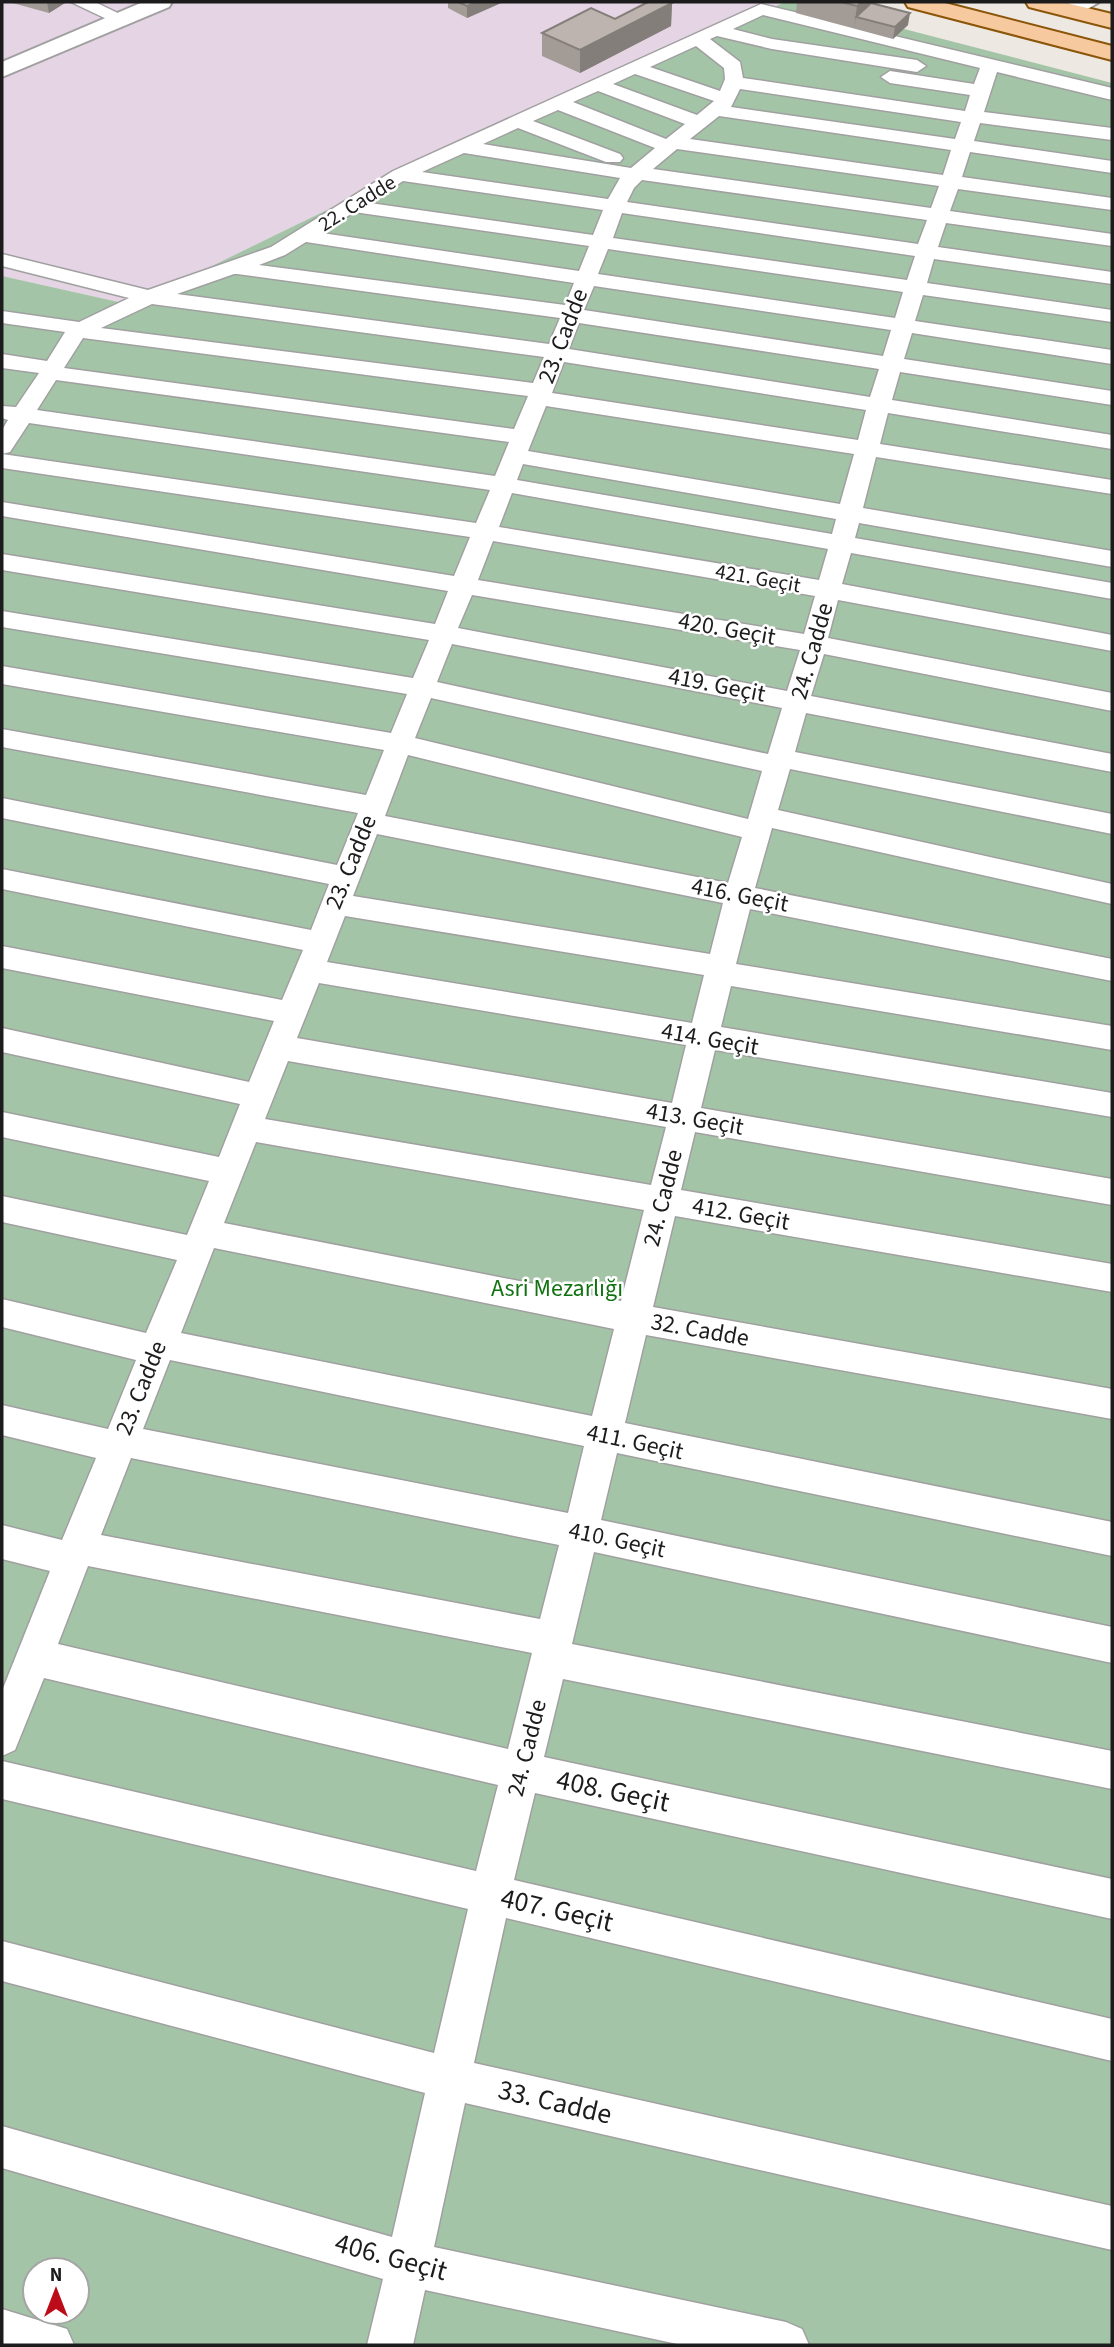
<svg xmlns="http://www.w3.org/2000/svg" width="1114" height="2347" viewBox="0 0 1114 2347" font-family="'Source Sans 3',sans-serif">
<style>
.industrial{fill:#e5d4e4}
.cemetery{fill:#a4c4a7;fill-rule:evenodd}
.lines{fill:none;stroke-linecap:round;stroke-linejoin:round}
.service-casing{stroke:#a0a0a0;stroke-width:3}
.minor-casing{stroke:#a0a0a0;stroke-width:4}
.primary-casing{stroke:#8b5609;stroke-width:4}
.service{fill:#fff;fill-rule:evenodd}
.minor{fill:#fff;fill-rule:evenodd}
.primary{fill:#f6c99e;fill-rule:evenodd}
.wall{fill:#a39b96}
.shaded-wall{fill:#847e7a}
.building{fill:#bdb4af;stroke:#847e7a;stroke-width:2}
.labels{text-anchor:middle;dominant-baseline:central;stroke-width:5;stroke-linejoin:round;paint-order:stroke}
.far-street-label{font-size:21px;fill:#1c1c1c;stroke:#fff}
.street-label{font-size:24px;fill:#1c1c1c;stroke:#fff}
.park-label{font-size:24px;fill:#117212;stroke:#fff}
.near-street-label{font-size:28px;fill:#1c1c1c;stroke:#fff}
</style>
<rect width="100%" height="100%" fill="#ede8e2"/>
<path class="industrial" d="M2,2h783l-149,66 -504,237 -130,-29z"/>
<path class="cemetery" d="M785,2h15l312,81v2262h-1110v-2069l130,29 269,-131zM35,2270h42v42h-42z"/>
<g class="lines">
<g class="service-casing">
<path id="service" d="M71,2h24l35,17 -3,4h-12z
M761,4l351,84v12l-115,-28 -13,40 128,16v12l-132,-17 -6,18 138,20v12l-142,-21 -8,25 150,21v12l-154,-21 -8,22 162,23v12l-166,-23 -8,24 174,25v12l-178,-25 -7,24 185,27v12l-189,-27 -8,26 197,29v14l-200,-31 -8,26 208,32v14l-212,-33 -8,28 220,35v14l-224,-36 -8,31 232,36v14l-236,-37 -13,51 249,43v16l-253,-44 -4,15 257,45v16l-261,-46 -9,31 270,51v16l-274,-51 -10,38 284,55v18l-288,-57 -13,42 301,58v18l-306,-59 -11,39 317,62v20l-322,-65 -12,41 334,74v20l-340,-76 -17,60 357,71v22l-362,-72 -14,55 376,62v24l-381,-64 -10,41 391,66v24l-397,-67 -14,58 411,71v26l-417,-73 -14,58 431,74v28l-437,-76 -22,91 459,82v30l-466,-84 -21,88 487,99v34l-495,-103 -16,67 511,107v36l-518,-111 -22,92 540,107v38l-549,-110 -19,78 568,122v40l-577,-126 -21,87 598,139v42l-606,-143 -32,145 638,143v44l-647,-147 -31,144 352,75 16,7 7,16h-127l-257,-55 -12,55h-46l16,-66 -381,-111v-42l390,111 33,-144 -423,-112v-40l432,112 34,-144 -466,-110v-38l474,110 22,-86 -454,-107 -29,72 -13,6v-65l48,-120 -48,-12v-34l60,15 34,-82 -94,-23v-30l106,24 28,-69 -134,-33v-28l144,34 31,-73 -175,-38v-26l185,39 22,-54 -207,-44v-25l217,45 21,-53 -238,-52v-24l247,54 25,-61 -272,-53v-22l280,54 21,-50 -301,-61v-20l309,61 18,-46 -327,-66v-20l335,67 21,-52 -356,-66v-18l364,66 18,-45 -382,-66v-18l389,67 16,-39 -405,-67v-16l411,67 16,-38 -427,-70v-16l433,70 13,-33 -446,-75v-14l452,74 16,-39 -468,-69v-38l6,-10 -6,-2v-12l14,1 23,-34 -37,-5v-14l45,7 18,-29 -63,-9v-12l77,11 50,-24 -127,-32v-12l146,36 123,-43 122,-76zM763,15l217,53 -6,16 -84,-13 -9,6 9,6 80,12 -5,16 -222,-33 -3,-16 -30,-23 7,-3 55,13 145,23 9,-6 -9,-6 -145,-21 -39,-10zM696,46l28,22 1,11 -5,12 -70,-24zM635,74l79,27 -17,14 -84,-31zM740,89l221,33 -6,17 -224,-32zM598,91l87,33 -19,15 -93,-37zM558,110l97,38 -24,20 -148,-24 35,-16 88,34h14l3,-4 -3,-4 -87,-33zM719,116l232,34 -8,25 -253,-36zM677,149l262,37 -8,22 -278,-39zM464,153l156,25 -12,21 -186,-27zM642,180l285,40 -9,24 -291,-42 7,-14zM403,181l200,29 -10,25 -223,-32zM354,212l235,34 -10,25 -257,-38zM622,213l293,43 -8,24 -294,-42zM306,242l268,41 -9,22 -306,-40 26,-10zM608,249l295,43 -8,26 -297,-44zM234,274h3l323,44 -11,26 -372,-50zM594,286l297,44 -8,26 -299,-46zM152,304l392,53 -11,26 -432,-55zM579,323l300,46 -9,28 -301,-48zM83,338l445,58 -14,33 -450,-61zM564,362l302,48 -8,30 -306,-47zM56,380l453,62 -14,34 -458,-66zM546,406l308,48 -14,50 -312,-53zM29,423l461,67 -14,33 -474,-69 8,-2zM523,464l313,55 -4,15 -315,-54zM512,493l316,56 -9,31 -320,-53zM493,541l322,55 -11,38 -326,-54zM472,595l328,55 -13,41 -329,-63zM452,644l330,64 -14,46 -331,-72zM431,698l331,73 -14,48 -333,-81zM408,755l334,82 -14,46 -343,-67zM377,834l346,69 -13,51 -357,-58zM345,916l359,59 -12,48 -365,-61zM319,983l367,62 -14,58 -375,-65zM288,1061l378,66 -15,58 -386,-66zM256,1142l388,68 -23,91 -397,-78zM214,1248l400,81 -22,87 -411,-83zM170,1360l414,86 -16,67 -425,-84zM131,1458l428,87 -19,74 -439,-84zM88,1566l444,87 -24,96 -450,-105z
M2,2309l65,20 7,16h-72z"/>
</g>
<g class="minor-casing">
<path id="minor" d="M143,2h29l-3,5 -167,70v-15z
M1070,2h29l-21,13h-16l-3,-5z"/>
</g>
<g class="primary-casing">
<path id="primary" d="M905,2h36l171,44v14l-204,-53z
M1026,2h36l50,12v14l-83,-21z"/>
</g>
<use href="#service" class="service"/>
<use href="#minor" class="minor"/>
<use href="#primary" class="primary"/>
</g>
<path class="wall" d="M9,2h56v1l-16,10z
M448,2h53v1l-34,15 -19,-10z
M797,2h74v1l37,22 -15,14 -97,-26z
M672,3l-1,23 -91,47 -38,-17v-23l73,-14z"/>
<path class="shaded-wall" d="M47,2h18v1l-16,10z
M477,2h24v1l-34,15v-12z
M862,2h9l-2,13 -13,2 -2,12 3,-23z
M672,3l-1,23 -91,47v-23z
M910,13l-2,12 -15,14 2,-12z"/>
<path class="building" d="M458,2h19l-10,4z
M648,2h21l3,1 -92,47 -38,-17 49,-25 24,11z
M841,2h21l-5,4z
M871,3l39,10 -15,14 -39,-10z"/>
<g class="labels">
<g class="far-street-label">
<text transform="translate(357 203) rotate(-32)">22. Cadde</text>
<text transform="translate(758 578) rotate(10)">421. Geçit</text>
</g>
<g class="street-label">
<text transform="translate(563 336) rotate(-69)">23. Cadde</text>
<text transform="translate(727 629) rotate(10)">420. Geçit</text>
<text transform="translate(812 651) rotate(-74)">24. Cadde</text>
<text transform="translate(717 685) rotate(11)">419. Geçit</text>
<text transform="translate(351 862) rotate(-68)">23. Cadde</text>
<text transform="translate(740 895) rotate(11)">416. Geçit</text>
<text transform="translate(710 1039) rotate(10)">414. Geçit</text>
<text transform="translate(695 1119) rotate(10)">413. Geçit</text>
<text transform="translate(663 1198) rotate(-76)">24. Cadde</text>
<text transform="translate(741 1214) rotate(10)">412. Geçit</text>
<text transform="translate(700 1330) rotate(10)">32. Cadde</text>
<text transform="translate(141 1388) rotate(-68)">23. Cadde</text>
<text transform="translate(635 1442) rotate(12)">411. Geçit</text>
<text transform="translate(617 1540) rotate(12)">410. Geçit</text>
<text transform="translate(527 1748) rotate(-76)">24. Cadde</text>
</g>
<g class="park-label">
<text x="557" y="1288">Asri Mezarlığı</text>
</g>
<g class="near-street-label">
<text transform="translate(613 1791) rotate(12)">408. Geçit</text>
<text transform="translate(557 1910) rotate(13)">407. Geçit</text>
<text transform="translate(555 2102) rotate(13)">33. Cadde</text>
<text transform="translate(391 2257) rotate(15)">406. Geçit</text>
</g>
</g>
<rect width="1114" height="2347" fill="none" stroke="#1c1c1c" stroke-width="7"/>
<g transform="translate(56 2291)"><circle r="33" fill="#ffffff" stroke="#a4a4a4" stroke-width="2"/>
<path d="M0-5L12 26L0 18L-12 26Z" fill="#bc0c19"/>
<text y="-10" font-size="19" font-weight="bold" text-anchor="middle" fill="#1c1c1c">N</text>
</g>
</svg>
